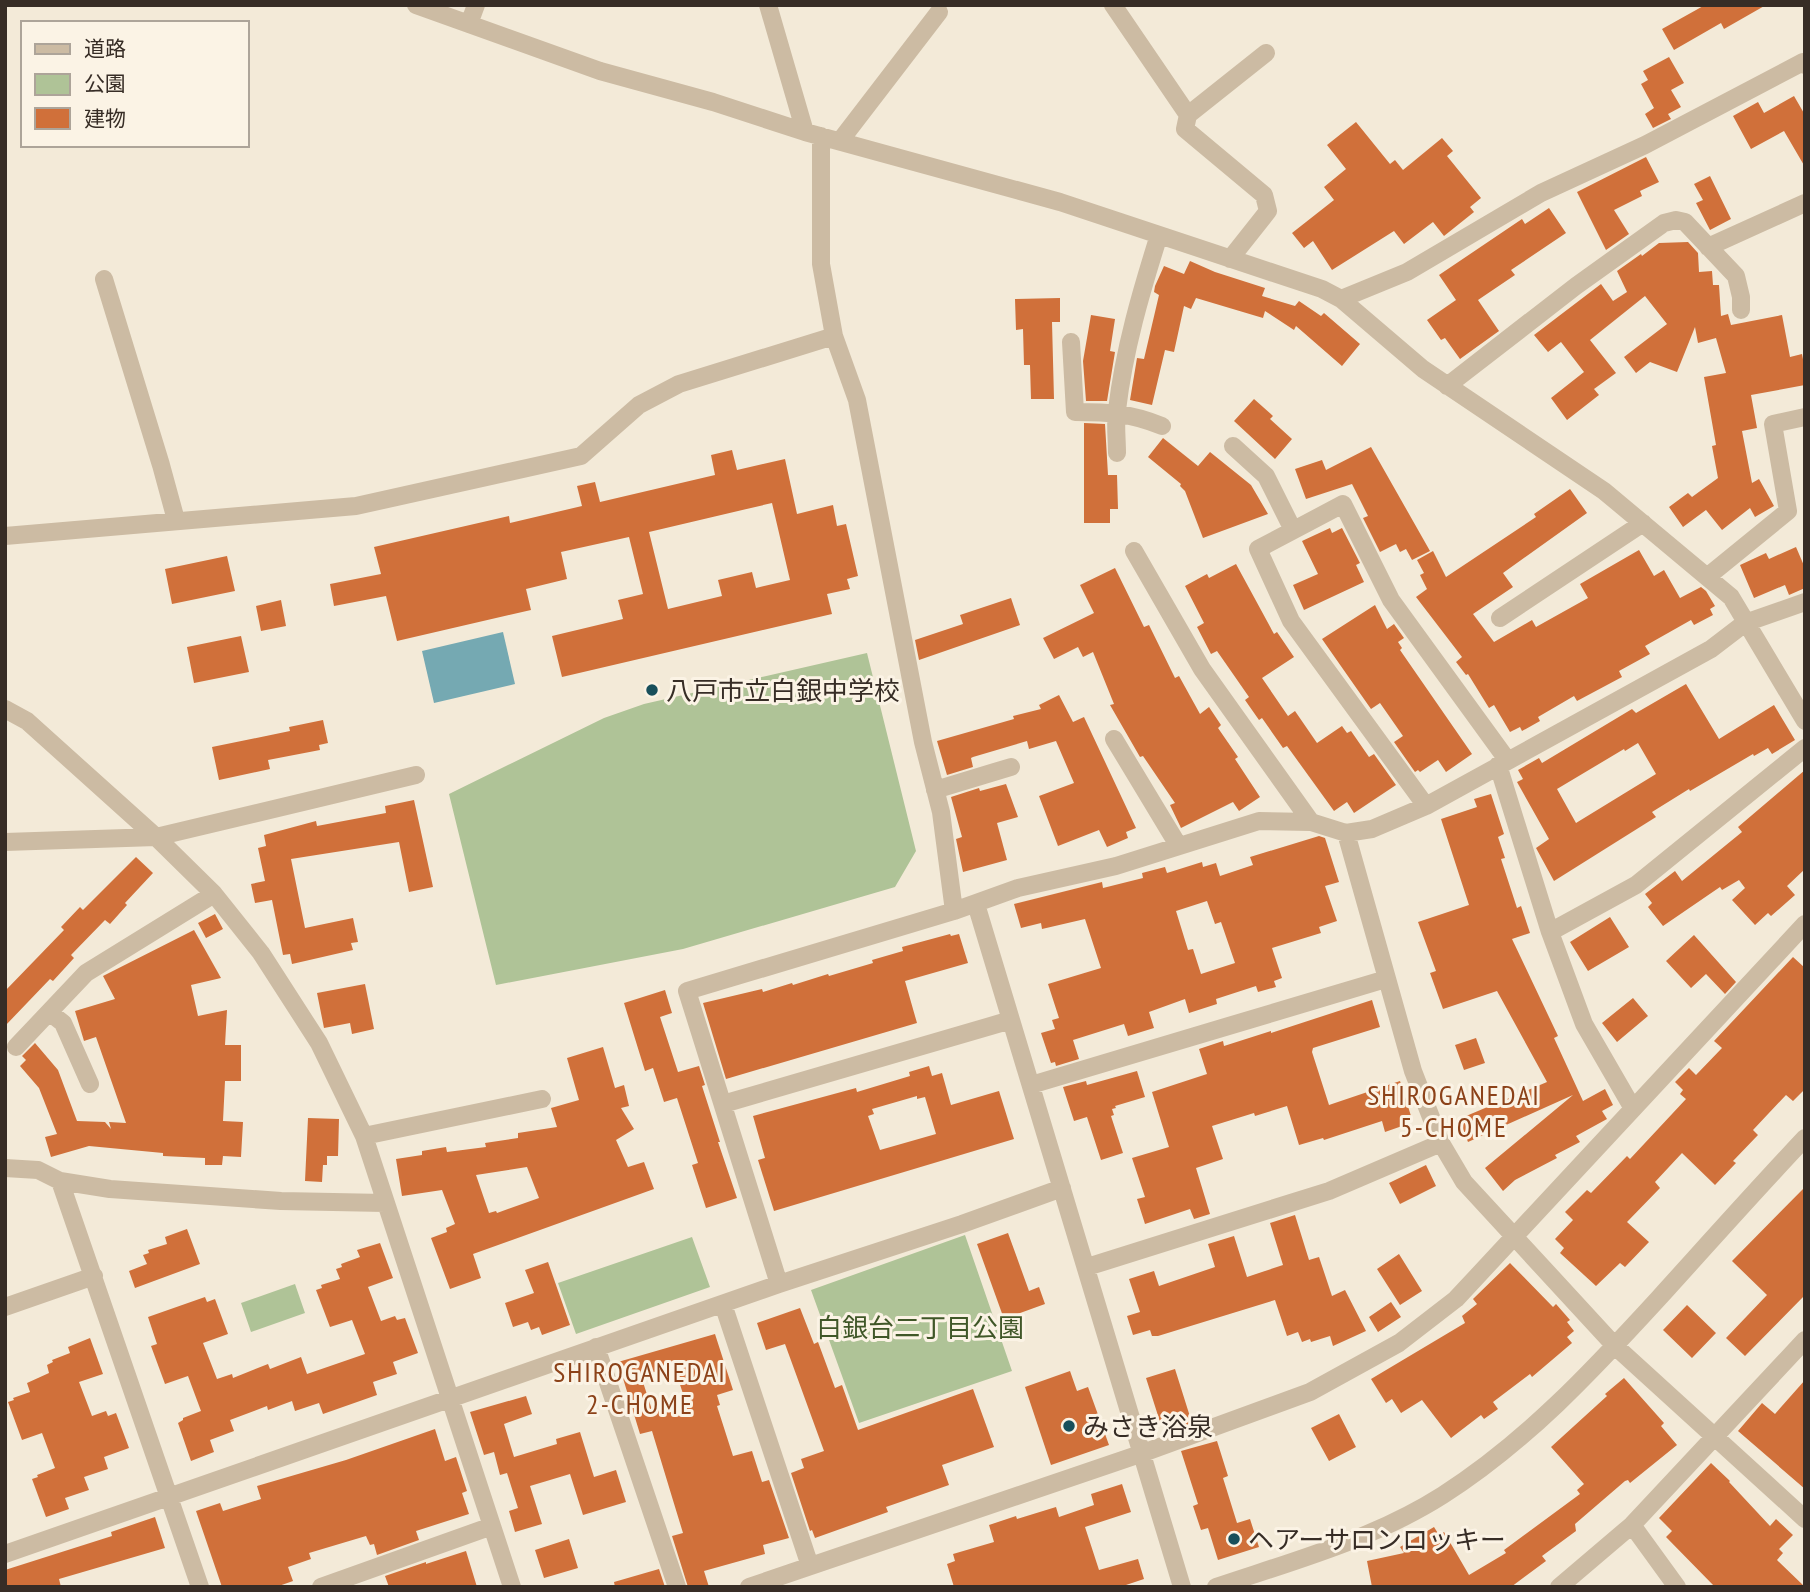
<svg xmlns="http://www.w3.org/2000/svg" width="1810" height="1592" viewBox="0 0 1810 1592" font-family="'PT Sans Narrow','Noto Sans JP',sans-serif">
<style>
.green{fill:#afc397}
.water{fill:#75a9b2}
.building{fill:#d0703a;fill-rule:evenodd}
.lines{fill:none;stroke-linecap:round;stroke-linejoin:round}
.minor{stroke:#ccbba3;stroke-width:18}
.poi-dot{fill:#184f5b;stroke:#fbf3e5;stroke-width:2.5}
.labels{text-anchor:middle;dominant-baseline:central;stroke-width:6;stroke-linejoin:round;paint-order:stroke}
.poi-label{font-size:26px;fill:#372d26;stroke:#fbf3e5;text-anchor:start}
.park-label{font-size:26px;fill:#405728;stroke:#fbf3e5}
.neighbourhood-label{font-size:28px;letter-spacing:2px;fill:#8c4219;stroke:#fbf3e5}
</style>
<rect width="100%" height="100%" fill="#f3ead8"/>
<path class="green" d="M867,653l49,198 -21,36 -212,62 -187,36 -47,-191 155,-76 40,-14z
M965,1235l47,136 -153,52 -48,-133z
M692,1237l18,50 -134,47 -18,-51z
M295,1284l10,29 -54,19 -10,-29z"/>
<path class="water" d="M503,632l12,52 -81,19 -12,-52z"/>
<path class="building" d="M1705,5h61l-42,24 -3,-6 -47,27 -12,-21z
M1669,57l15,26 -13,7 10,17 -13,7 3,5 -18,9 -8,-14 9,-6 -13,-24 7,-4 -5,-9z
M1794,96l11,19v52l-21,-36 -33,18 -18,-33 25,-14 6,11z
M1356,122l34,42 5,-4 8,10 39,-32 11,13 -6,5 34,42 -11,9 4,5 -30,24 -11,-14 -29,22 -10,-13 -62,39 -19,-29 -9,7 -12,-15 42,-33 -10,-13 22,-18 -19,-24z
M1646,157l13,25 -19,9 2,5 -28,14 15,24 -23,16 -29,-58z
M1710,176l21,43 -21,11 -14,-27 7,-3 -9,-16z
M1549,208l17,25 -55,37 4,5 -37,25 21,31 -39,28 -15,-21 -4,2 -14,-20 29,-20 -17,-25 83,-56 3,5z
M1688,242l10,11 1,19 13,-1 1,14h6l2,31 7,-2 3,11 51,-10 8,42 12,-3 3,16v15l-54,10 6,33 -15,3 10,52 7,-4 15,27 -19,11 -5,-9 -28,22 -16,-20 -23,17 -14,-20 19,-14 4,4 26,-19 -6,-32 4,-1 -12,-68 22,-4 -10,-35 -18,5 -3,-16 -18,45 -27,-10 -14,11 -12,-16 43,-33 -22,-28 -55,44 26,33 -22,16 5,6 -32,25 -16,-22 33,-26 -23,-30 -13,10 -14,-17 67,-51 12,17 14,-9 -10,-21 24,-17 1,2 17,-13z
M1190,261l25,11 50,16 -3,8 33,10 4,-5 22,15 3,-3 36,31 -18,22 -46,-40 -2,4 -29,-19 -2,7 -67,-20 -5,11 -7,-3 -10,46 -9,-2 -13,55 -22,-5 7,-42 7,1 15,-64 -5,-3 1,-6 9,-20 20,8z
M1060,298v24h-8l2,77h-23l-1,-34h-6l-1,-36 -7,1 -1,-31z
M1091,315l24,4 -5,32 5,1 -8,49h-21l-3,-40z
M1254,399l19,17 -3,3 22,20 -17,20 -41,-38z
M1084,423l21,1 3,51h9l1,34h-8v14h-26z
M1163,438l35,28 12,-14 41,33 17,29 -65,24 -18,-47 -5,-5 1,-2 -33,-27z
M1371,447l59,104 -18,9 -6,-11 -6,3 -4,-8 -16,8 -17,-34 5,-2 -16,-32 -46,15 -11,-30 27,-9 4,10z
M732,450l5,20 48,-11 12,55 36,-9 4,21 9,-2 12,52 -11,3 3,10 -23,5 5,20 -270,63 -10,-41 71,-17 -5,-19 25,-6 -14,-57 -68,15 6,27 -41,10 5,21 -134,31 -11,-45 -52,10 -4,-22 51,-10 -7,-27 135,-31 1,7 72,-17 -5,-20 18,-4 5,20 115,-27 -4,-20zM772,503l18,77 -34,8 -4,-16 -34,8 4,16 -54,13 -19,-77z
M1570,489l17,24 -84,60 10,14 -40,27 21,28 38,-22 4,7 52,-29 -8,-14 59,-34 15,26 10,-6 16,28 21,-11 5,4 9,15 -5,3 3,6 -19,10 -3,-5 -46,26 5,8 -31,17 3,6 -45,24 -3,-5 -36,21 2,4 -18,10 -2,-4 -10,5 -16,-27 -5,3 -21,-34 -2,1 -10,-13 6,-5 -46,-60 11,-8 -7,-14 4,-2 -7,-13 16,-9 13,26 90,-60 -2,-3z
M1330,528l2,5 10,-5 18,35 -4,2 8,17 -60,28 -11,-25 25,-11 -16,-33z
M1796,547l9,21v20l-16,7 -4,-10 -31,13 -14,-33 26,-12 3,6z
M227,556l8,35 -63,13 -7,-35z
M1236,564l38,70 3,-2 17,25 -32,21 26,38 7,-5 22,32 25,-17 5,7 4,-2 18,26 5,-3 22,31 -42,28 -7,-11 -13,9 -47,-65 -4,2 -21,-30 -3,2 -14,-20 4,-3 -32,-46 -6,3 -14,-27 7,-4 -19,-37 22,-12 2,4z
M1115,568l29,59 5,-2 26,53 4,-2 21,38 9,-7 12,18 -3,3 20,29 -3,2 25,38 -21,14 -6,-9 -52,26 -11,-23 5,-2 -32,-47 -3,1 -30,-52 4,-1 -21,-52 -10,5 -5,-10 -24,12 -11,-21 51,-25 -14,-28z
M1011,598l9,27 -101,35 -4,-20 48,-16 -3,-9z
M281,600l5,26 -25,5 -5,-25z
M1375,605l12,24 7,-5 10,14 -6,4 4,6 -2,2 72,104 -26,18 -8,-12 -18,12 -2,-2 -3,2 -21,-30 9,-6 -23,-33 -9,6 -49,-70z
M241,636l8,36 -55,11 -7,-36z
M1686,684l33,55 55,-34 21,35 -23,14 -4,-6 -14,8 -1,-2 -63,37 -1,-2 -37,23 4,5 -102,64 -18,-33 13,-9 -32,-57 6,-3 -5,-9 21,-12 3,5 90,-54 4,4zM1638,743l18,31 -80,49 -19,-34 67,-40 1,2z
M1059,695l14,27 11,-5 52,111 -10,4 2,6 -21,9 -8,-17 -41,16 -19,-50 35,-13 -18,-42 -27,8 -2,-8 -54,16 -2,1 2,9 -26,8 -10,-34 77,-22 -1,-3 28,-7 -2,-4z
M323,720l5,23 -9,2 1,5 -52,10 2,9 -51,11 -7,-33 78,-16 -1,-4z
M1805,770v99l-18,17 8,9 -24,21 -3,-3 -13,12 -23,-25 13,-12 -6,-8 -17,10 -2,-3 -57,39 -15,-19 4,-4 -7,-9 30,-23 7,10 60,-49 -4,-5z
M1006,784l12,33 -21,6 10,37 -44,12 -7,-33 6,-2 -11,-40 28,-9 1,3z
M1491,794l13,40 -6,3 7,21 -4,1 16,49 4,-2 9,27 -18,6 46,97 -4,2 29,63 22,-12 8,16 -11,6 5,8 -31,17 4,6 -25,13 2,3 -42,22 -12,11 -18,-23 88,-73 -105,47 -9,-23 88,-37 -50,-91 -54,18 -13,-36 6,-2 -18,-49 51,-17 -28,-86 36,-12 -3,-8z
M414,800l19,87 -24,5 -10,-50 -108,17 14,69 48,-10 5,24 -7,1 2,7 -61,14 -2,-10 -7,1 -11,-55 -17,3 -4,-19 14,-3 -7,-33 8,-2 -2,-11 52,-14 1,5 69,-13 -1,-7z
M1319,836l6,2 14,44 -14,4 12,35 -18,6 2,6 -49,15 10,30 -8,3 2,6 -18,5 -2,-6 -40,13 1,5 -28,9 -4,-14 -36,13 5,16 -26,8 -4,-12 -51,16 6,19 -23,7 -1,-4 -4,1 -10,-30 14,-4 -3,-9 7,-2 -11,-34 53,-16 -16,-49 -43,10 -1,-6 -20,5 -7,-24 88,-22 1,6 40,-10 -1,-5 23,-6 2,6 35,-11 1,5 13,-4 4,13 33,-11 -3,-8zM1207,901l8,23 6,-2 14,41 -34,11 -8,-25 -5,1 -12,-39z
M136,857l17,16 -28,30 2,2 -17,19 -5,-4 -34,35 3,3 -21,23 -3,-2 -45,47v-35l59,-61 -3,-3 19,-20 3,3z
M215,914l8,15 -17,9 -8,-15z
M1610,917l19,30 -41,24 -18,-29z
M194,930l27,48 -30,7 7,31 29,-6 -2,35h16v36h-16l-2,40 20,1 -2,35 -18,-1 -1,9h-17v-7l-42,-2v-3l-74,-7 -38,11 -6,-20 12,-3 -18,-46 -19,-22 6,-6 -4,-4 13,-13 23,27 19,51 28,1 6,7 -2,-7 17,1 -30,-86 -12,4 -9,-30 40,-12 -12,-23z
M950,934l1,2 8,-2 9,29 -63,18 12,42 -191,56 -23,-76 59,-14 1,3 29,-9 1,2 35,-11 1,2 44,-13 -1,-3 31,-9 -1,-4z
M1694,935l42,47 -11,12 -19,-20 -15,14 -25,-27z
M1793,957l12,11v121l-12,12 -7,-6 -33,35 5,5 -25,26 3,2 -21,22 -33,-32 -27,29 5,6 -33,34 22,20 -24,25 -5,-4 -24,23 -36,-33 4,-5 -9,-9 18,-19 -8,-8 22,-22 4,3 36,-37 3,3 56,-60 -6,-5 3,-4 -8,-8 14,-14 7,7 26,-27 -8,-7z
M365,984l9,45 -22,5 -2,-11 -26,5 -7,-35z
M665,990l7,23 -12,4 18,55 21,-6 6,19 -3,1 18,56h-2l19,56 -31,10 -14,-43 6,-2 -21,-65 -13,4 -11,-34 -8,3 -21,-68z
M1633,998l15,18 -31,26 -15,-19z
M1372,1000l8,27 -67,21 -1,4 17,53 71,-24 11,35 -9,2 3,7 -20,7 -3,-11 -58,19 -1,-2 -24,7 -12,-39 -32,10 -1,-3 -42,13 11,33 -27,9 14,46 -16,5 -4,-10 -45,15 -8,-25 8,-2 -13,-39 37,-11 -17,-55 55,-18 -8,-25 24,-8 1,5 47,-15v2z
M1476,1038l9,25 -21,7 -9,-25z
M603,1047l12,41 9,-3 5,21 -8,2 13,21 -18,11 12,27 16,-5 10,27 -181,65 8,24 -31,11 -19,-51 16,-6 -1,-4 9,-4 -13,-34 -40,6 -6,-37 26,-4v-4l24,-4 1,5 39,-5 -1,-4 33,-5v-5l39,-6 -6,-19 28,-8 -12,-42zM527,1167l12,31 -42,15 -1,-2 -7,2 -13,-38z
M929,1066l3,10 10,-3 9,32 48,-14 15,48 -240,72 -16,-51 7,-2 -12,-42 103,-28 1,4 53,-16 -1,-4zM917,1096v3l8,-2 11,37 -56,16 -12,-34 6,-2 -2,-5z
M1137,1071l8,26 -30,9 1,2 -4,1 2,6 -3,1 12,37 -22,7 -14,-43 -13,4 -11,-34 23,-6 1,4z
M308,1118l31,1 -1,37h-11v9h-4l-1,17 -17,-1z
M1426,1165l10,21 -36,18 -11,-21z
M1805,1187v108l-60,61 -19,-18 41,-43 -35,-34z
M1295,1215l14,45 10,-3 13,39 13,-6 21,41 -33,15 -3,-10 -19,6 -1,-3 -8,3 -4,-10 -11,4 -12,-36 -117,36h-6l-2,-6 -17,5 -6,-19 13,-4 -11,-33 25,-8 5,15 56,-19 -7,-23 26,-8 13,41 36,-12 -13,-42z
M187,1229l13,35 -65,24 -6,-17 18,-7 -4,-9 6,-2 -1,-3 19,-6 -2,-7z
M1008,1233l21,58 10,-4 6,17 -41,15 -27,-75z
M380,1243l13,35 -25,9 13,34 14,-5 2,4 8,-2 13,35 -25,9 4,12 -24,8 4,13 -54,19 -4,-11 -24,8 -3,-10 -24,9 -1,-4 -37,14 4,11 -24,9 4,12 -23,9 -13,-38 5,-3v-2l18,-7 -13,-35 -23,8 -14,-38 6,-2 -9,-27 57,-20 2,5 8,-3 13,35 -25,9 14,36 15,-5 1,4 35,-14 2,5 31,-12 6,17 58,-20 -13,-34 -22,7 -14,-37 6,-2 -1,-3 19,-6 -4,-10 6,-2 -1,-3 19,-7 -3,-7z
M1399,1254l23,37 -22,14 -23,-36z
M548,1262l22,63 -28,10 -3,-8 -8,3 -3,-8 -15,5 -8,-24 29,-10 -9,-23z
M1510,1263l43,44 3,-3 14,16 -3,2 7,9 -7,6 5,6 -40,34 -2,-3 -37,28 5,7 -14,10 -3,-4 -30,23 -29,-38 -21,13 -9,-14 -6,4 -15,-24 94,-56 -3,-7 15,-12 -4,-5z
M1391,1302l10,15 -23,15 -9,-15z
M1687,1305l29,28 -24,25 -29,-28z
M800,1308l14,36 4,-2 17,46 7,-3 16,45 115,-41 21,58 -52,18 7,20 -63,22 2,5 -73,26 -3,-8 -2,1 -19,-58 13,-5 -3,-9 23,-8 -39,-107 -19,6 -9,-27z
M715,1334l18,56 -16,5 3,10 -3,1 16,50 19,-5 10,31 7,-2 20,58 -26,7 2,9 -61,17 5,16h-21l-16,-51 11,-3 -11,-36 -20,-66 -12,3 -22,-72zM674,1366l11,34 -33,10 -11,-34z
M90,1338l13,36 -24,8 13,34 14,-5 2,5 8,-3 13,35 -25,9 4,12 -24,8 5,13 -24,8 4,11 -23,8 -14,-38 6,-2 -1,-2 18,-7 -13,-35 -20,7 -14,-38 6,-2 -1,-2 17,-6 -3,-9 22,-10 -2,-8 6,-3 -1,-2 18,-7 -2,-6z
M1175,1369l17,54 -17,6 -3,-7 -11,3 -15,-47z
M1070,1371l7,20 11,-4 21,58 -58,20 -26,-78z
M1624,1378l40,45 -3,3 16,19 -47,38 -2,-3 -3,1 -50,43 1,7 -34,25 4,5 -35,26h-139l-5,-26 37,-8 -4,-6 34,-20 5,8 5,-3 25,43 37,-22 -2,-3 76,-56 -3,-4 7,-6 -33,-37 56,-51 -2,-2z
M1805,1380v109l-67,-58 24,-28 13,11z
M526,1396l6,18 -28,10 10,33 43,-13 -1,-5 24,-7 14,45 22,-7 10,32 -43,13 -13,-41 -40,12 12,38 -27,8 -6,-21 9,-3 -11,-35 -7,2 -6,-23 -10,3 -14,-43z
M1339,1414l17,33 -27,14 -18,-33z
M435,1429l10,32 11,-4 11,34 -5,2 7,21 -53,17 3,9 -42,15 -3,-11 -4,1 -4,-9 -57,17 2,6 -23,8 5,14 -17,6h-54l-26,-76 24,-8 3,8 38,-12 -4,-13 89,-26z
M1217,1441l11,35 -5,2 14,45 13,-4 9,28 -41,13 -10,-32 -7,2 -8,-24 5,-2 -17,-53z
M1711,1463l19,18 -1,1 41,44 6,-7 17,16 -14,14 4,4 -6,7 28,27h-90l-49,-50 6,-6 -13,-13z
M1122,1484l9,28 -46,15 14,43 39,-11 6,20 -24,8h-166l-7,-23 8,-3 -2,-7 41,-12 -5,-17 27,-9 1,3 39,-12 3,10 35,-12 -3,-11z
M155,1517l10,31 -106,31 2,8h-56v-17l107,-34 -1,-4z
M569,1539l9,29 -34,10 -9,-28z
M466,1551l11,36h-88l-4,-11 41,-14v2z
M659,1569l6,18h-50l-1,-5z"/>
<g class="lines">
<path class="minor" d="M416,5l184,66 113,31 92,30 255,70 262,87 19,10 82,70 181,122 127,106 74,124
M768,5l37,127
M1113,5l75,110
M469,24l7,-19
M821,136v128l13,72 23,64 66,342 18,70 13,99
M840,141l99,-129
M1708,247l97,-44
M1230,259l38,-48 -4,-16 -79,-66 3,-14 78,-62
M104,279l57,186 15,55
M1341,299l66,-27 134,-79 104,-48 158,-83 2,3
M1071,342l4,70c34,0 55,1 87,14
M1447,386l129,-100 88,-63 12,-3 9,2 51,54 5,21v13
M1233,446l33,30 27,54
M1117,453c0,-14 -2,-29 0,-43 7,-60 24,-118 42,-175
M5,536l351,-30 225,-50 58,-51 40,-21 155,-48
M1134,551l68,118 109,153
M1707,577l81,-66 -15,-87 32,-7
M1500,618l143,-95
M5,709l22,12 129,116 58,57 47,59 58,90 45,93 148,451
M1114,739l64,106
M1498,765l52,167 34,92 48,83
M935,790l76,-23
M1426,806l-135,-185 -33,-72 85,-45 48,96 117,161
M1346,833l67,238 28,72 23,39 151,164 190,173
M5,842l151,-5 260,-62
M976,904l206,683
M1550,932l86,-47 169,-137
M49,1012l14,11 27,61
M16,1047l70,-74 128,-79
M1031,1085l355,-106
M723,1104l288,-84
M364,1136l178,-37
M5,1168l33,2 22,11 50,8 171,12 104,2
M60,1181l140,406
M1087,1267l242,-76 112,-48
M779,1284l-92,-293 267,-80 64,-23 98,-22 143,-45 52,1 35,11 26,-4 54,-23 285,-157 34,-26 60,-21
M723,1304l87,262
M5,1307l89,-31
M596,1347l81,240
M1632,1525l45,62
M5,1554l774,-270 183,-60 100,-36
M321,1587l171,-61
M749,1587l394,-134 167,-61 89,-49 57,-44 349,-375
M1216,1587c77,-26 158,-48 227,-92 83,-53 149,-124 215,-196 49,-54 97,-108 147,-161
M1559,1587l73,-62 173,-185"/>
</g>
<g class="poi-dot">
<circle cx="652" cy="690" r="7"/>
<circle cx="1069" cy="1426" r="7"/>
<circle cx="1234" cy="1539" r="7"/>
</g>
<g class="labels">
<g class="poi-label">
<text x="666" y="690">八戸市立白銀中学校</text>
<text x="1083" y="1426">みさき浴泉</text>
<text x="1248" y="1539">ヘアーサロンロッキー</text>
</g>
<g class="park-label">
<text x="920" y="1327">白銀台二丁目公園</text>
</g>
<g class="neighbourhood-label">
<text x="1454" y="1094">SHIROGANEDAI<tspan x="1454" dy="32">5-CHOME</tspan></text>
<text x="640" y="1371">SHIROGANEDAI<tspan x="640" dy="32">2-CHOME</tspan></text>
</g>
</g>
<rect width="1810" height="1592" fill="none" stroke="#372d26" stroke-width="14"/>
<rect x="21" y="21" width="228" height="126" fill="#fbf3e5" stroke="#ada499" stroke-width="2"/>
<rect x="35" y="44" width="35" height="10" fill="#ccbba3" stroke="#ada499" stroke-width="2"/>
<text x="84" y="56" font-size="21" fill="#372d26">道路</text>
<rect x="35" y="74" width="35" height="21" fill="#afc397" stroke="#ada499" stroke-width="2"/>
<text x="84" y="91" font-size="21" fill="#372d26">公園</text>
<rect x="35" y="108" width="35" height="21" fill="#d0703a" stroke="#ada499" stroke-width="2"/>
<text x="84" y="126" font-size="21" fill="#372d26">建物</text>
</svg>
